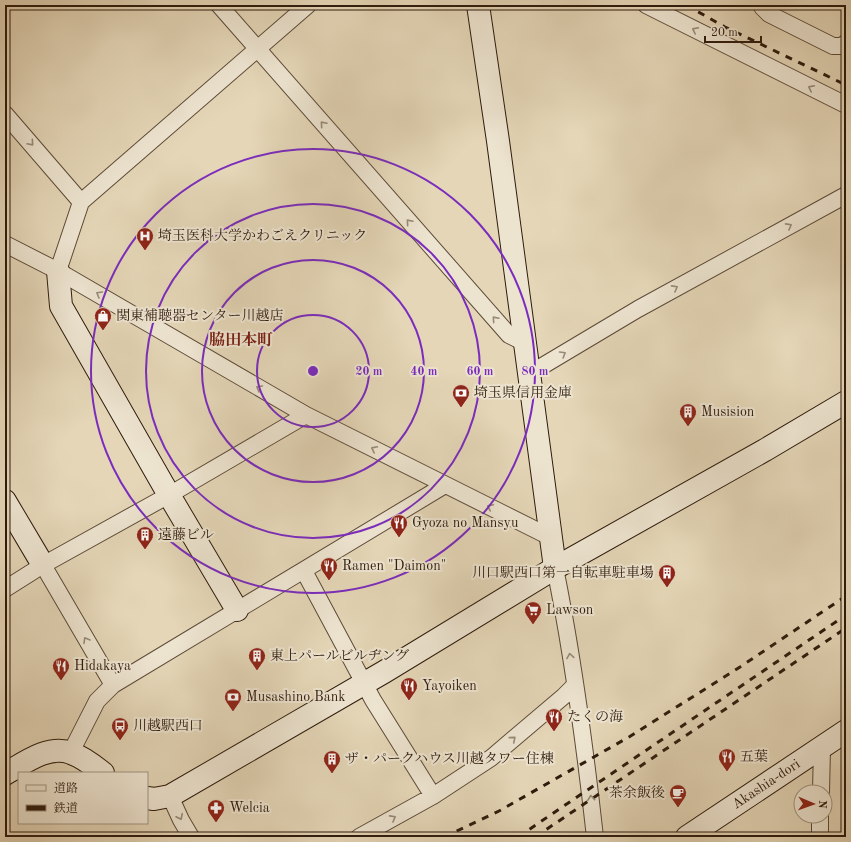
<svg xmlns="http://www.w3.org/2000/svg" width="851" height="842" viewBox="0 0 851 842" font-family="'Old Standard TT','Noto Serif JP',serif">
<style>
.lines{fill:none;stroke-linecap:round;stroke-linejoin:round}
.street-casing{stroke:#5c4a38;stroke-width:18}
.secondary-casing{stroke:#2e1b0d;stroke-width:24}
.street{stroke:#ede4d0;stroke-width:16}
.secondary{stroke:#ede4d0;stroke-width:22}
.rail{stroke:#2e1b0d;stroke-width:3;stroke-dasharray:7 7;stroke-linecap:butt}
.oneway{stroke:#978a78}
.ring{fill:none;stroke:#7b2cbf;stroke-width:2}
.labels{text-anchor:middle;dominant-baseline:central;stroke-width:4;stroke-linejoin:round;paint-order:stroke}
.poi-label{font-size:14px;fill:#2e1b0d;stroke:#ede4d0;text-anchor:start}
.street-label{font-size:14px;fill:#2e1b0d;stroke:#ede4d0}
.quarter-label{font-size:16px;font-weight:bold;fill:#7a1f14;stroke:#ede4d0}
.centre{fill:#7b2cbf;stroke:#ede4d0;stroke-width:2}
.ring-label{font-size:12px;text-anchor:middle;font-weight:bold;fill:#7b2cbf;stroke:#ede4d0;stroke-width:4;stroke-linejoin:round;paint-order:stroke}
</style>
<rect width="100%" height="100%" fill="#e4d6b7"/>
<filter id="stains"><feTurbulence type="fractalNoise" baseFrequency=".005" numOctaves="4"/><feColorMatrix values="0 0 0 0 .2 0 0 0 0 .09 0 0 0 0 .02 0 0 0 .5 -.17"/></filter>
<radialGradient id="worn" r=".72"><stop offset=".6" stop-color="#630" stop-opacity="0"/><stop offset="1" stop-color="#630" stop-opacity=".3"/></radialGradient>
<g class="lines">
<g class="street-casing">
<path id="street" d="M219,5l290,330 16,8
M646,5l200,100
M762,5v2l7,7 64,32h8l5,-3
M5,114l76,88
M5,244l53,27 248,144 244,122
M58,271l23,-69 227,-197
M529,374l109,-65 208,-114
M43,565l70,120
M555,568c18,89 30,179 40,269
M304,571l69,129 60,96
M5,589l38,-24 126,-70 137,-80
M71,752l26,-51 16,-16 332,-200
M821,792l1,-45
M170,796l11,24 10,17
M359,837l74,-41 58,-38 73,-62 11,-11
M820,837v-21"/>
</g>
<g class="secondary-casing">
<g id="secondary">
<path d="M478,5l20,136 57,427"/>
<path d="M58,271l3,35 108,189 68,115"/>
<path d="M5,501l38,64"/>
<path d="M5,774c19,-11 44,-30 66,-21 12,4 23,13 32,20"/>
<path d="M147,798l7,1 16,-3 214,-124 171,-104 210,-118 81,-48"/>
<path id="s1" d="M687,837l159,-106"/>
</g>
</g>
<use href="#street" class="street"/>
<use href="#secondary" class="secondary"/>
<path class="rail" d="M686,5l39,22 121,58
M444,837l55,-26 130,-74 111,-70 106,-71
M518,837l328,-222
M535,837l311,-209"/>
</g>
<defs><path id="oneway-chevron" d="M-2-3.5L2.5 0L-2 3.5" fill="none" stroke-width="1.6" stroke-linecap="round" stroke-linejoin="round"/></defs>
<g class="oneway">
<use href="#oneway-chevron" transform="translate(695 30) rotate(-153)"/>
<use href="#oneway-chevron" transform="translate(811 88) rotate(-154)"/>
<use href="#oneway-chevron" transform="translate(323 124) rotate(-131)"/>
<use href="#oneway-chevron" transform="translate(31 143) rotate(49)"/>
<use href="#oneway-chevron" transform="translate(409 222) rotate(-131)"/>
<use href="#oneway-chevron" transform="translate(789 226) rotate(-29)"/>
<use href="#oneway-chevron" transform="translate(675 288) rotate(-29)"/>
<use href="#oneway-chevron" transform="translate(99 294) rotate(-150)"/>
<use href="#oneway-chevron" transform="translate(495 319) rotate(-131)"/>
<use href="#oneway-chevron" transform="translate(563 354) rotate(-31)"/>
<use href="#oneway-chevron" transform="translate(259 388) rotate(-150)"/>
<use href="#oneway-chevron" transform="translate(374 449) rotate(-153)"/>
<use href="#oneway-chevron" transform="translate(490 507) rotate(-154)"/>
<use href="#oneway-chevron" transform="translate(86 640) rotate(-120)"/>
<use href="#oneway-chevron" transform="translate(570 656) rotate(-99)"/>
<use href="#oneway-chevron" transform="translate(513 739) rotate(-40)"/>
<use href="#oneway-chevron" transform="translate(591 798) rotate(-96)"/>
<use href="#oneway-chevron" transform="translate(180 817) rotate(64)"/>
<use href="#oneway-chevron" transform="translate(393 818) rotate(-29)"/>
</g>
<g class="ring">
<circle cx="313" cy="371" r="56"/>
<circle cx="313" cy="371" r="111"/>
<circle cx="313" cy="371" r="167"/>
<circle cx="313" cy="371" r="222"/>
</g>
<defs>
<g id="hospital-pin" transform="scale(0.9)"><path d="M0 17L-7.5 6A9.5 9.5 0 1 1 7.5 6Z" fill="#8f2418" stroke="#ede4d0"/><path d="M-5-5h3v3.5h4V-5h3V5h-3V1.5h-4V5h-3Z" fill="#fff"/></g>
<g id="shop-pin" transform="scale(0.9)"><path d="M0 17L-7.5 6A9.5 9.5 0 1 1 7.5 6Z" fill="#8f2418" stroke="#ede4d0"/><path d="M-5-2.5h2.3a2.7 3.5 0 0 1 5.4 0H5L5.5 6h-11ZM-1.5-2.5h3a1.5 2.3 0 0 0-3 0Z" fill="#fff"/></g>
<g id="bank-pin" transform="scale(0.9)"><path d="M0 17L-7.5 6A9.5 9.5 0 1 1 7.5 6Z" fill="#8f2418" stroke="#ede4d0"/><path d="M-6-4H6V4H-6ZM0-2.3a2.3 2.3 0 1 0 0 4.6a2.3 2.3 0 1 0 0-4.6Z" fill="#fff"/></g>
<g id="building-pin" transform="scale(0.9)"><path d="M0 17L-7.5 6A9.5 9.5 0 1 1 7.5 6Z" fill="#8f2418" stroke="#ede4d0"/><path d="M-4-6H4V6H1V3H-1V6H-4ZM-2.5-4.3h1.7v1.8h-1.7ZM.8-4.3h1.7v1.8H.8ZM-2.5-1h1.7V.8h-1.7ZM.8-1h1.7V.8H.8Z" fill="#fff"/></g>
<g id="restaurant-pin" transform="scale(0.9)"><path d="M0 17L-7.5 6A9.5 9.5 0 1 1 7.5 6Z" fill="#8f2418" stroke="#ede4d0"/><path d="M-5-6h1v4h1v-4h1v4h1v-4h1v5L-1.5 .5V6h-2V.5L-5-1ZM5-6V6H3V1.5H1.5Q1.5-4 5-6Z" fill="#fff"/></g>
<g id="supermarket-pin" transform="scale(0.9)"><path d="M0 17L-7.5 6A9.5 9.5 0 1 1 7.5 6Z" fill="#8f2418" stroke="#ede4d0"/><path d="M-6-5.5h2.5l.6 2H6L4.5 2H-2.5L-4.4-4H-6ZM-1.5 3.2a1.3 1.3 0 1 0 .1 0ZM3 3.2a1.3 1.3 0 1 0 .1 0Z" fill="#fff"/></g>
<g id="bus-pin" transform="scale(0.9)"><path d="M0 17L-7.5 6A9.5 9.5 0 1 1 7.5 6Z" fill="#8f2418" stroke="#ede4d0"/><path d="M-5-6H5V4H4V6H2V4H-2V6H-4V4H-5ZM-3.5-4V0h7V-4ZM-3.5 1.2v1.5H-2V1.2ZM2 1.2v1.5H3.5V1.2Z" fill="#fff"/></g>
<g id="cafe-pin" transform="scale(0.9)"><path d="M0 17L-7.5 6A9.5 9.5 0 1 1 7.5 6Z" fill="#8f2418" stroke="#ede4d0"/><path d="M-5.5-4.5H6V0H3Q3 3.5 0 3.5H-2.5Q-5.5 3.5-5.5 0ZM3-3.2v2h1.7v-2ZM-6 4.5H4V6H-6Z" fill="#fff"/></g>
<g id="pharmacy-pin" transform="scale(0.9)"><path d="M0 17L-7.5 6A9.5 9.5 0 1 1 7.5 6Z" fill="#8f2418" stroke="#ede4d0"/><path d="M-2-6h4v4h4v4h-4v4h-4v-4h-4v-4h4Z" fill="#fff"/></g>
</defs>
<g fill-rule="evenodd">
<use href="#hospital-pin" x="145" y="236"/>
<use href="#shop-pin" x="103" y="316"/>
<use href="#bank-pin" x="461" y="393"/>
<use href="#building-pin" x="688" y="412"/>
<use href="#restaurant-pin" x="399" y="523"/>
<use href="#building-pin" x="145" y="535"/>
<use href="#restaurant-pin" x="329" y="566"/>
<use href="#building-pin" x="667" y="573"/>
<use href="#supermarket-pin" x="533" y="610"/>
<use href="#building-pin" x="257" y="656"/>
<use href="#restaurant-pin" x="61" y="666"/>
<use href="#restaurant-pin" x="409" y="686"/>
<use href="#bank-pin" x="233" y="697"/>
<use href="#restaurant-pin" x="554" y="717"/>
<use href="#bus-pin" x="120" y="726"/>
<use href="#restaurant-pin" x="727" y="757"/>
<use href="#building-pin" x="332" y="759"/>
<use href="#cafe-pin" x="678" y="793"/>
<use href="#pharmacy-pin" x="216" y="808"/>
</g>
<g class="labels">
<g class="poi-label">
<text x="158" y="236">埼玉医科大学かわごえクリニック</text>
<text x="116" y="316">関東補聴器センター川越店</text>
<text x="474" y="393">埼玉県信用金庫</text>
<text x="701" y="412">Musision</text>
<text x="412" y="523">Gyoza no Mansyu</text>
<text x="158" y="535">遠藤ビル</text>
<text x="342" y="566">Ramen "Daimon"</text>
<text x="654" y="573" text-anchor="end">川口駅西口第一自転車駐車場</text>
<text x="546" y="610">Lawson</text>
<text x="270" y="656">東上パールビルヂング</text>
<text x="74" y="666">Hidakaya</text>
<text x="422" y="686">Yayoiken</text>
<text x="246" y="697">Musashino Bank</text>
<text x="567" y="717">たくの海</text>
<text x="133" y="726">川越駅西口</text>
<text x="740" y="757">五葉</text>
<text x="345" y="759">ザ・パークハウス川越タワー住棟</text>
<text x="665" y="793" text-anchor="end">茶余飯後</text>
<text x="229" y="808">Welcia</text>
</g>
<g class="street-label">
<text stroke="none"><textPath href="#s1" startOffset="95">Akashia-dori</textPath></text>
</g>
<g class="quarter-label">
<text x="241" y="341">脇田本町</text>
</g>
</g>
<circle cx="313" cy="371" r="6" class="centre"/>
<g class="ring-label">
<text x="369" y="375">20 m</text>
<text x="424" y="375">40 m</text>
<text x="480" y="375">60 m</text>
<text x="535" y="375">80 m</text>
</g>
<rect width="851" height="842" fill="none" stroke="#e4d6b7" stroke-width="20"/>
<rect x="6" y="6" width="839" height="830" fill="none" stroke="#2e1b0d" stroke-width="2"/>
<rect x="10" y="10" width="831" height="822" fill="none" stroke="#2e1b0d"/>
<rect x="18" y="772" width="130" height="52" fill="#ede4d0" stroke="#a19482"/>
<rect x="26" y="785" width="20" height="6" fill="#ede4d0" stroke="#a19482"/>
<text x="54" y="792" font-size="12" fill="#2e1b0d">道路</text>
<rect x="26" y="805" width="20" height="6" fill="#2e1b0d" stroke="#a19482"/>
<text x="54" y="812" font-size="12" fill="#2e1b0d">鉄道</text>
<g transform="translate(813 804) rotate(92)"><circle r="19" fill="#ede4d0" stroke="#a19482"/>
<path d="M0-3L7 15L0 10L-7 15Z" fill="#8f2418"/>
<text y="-6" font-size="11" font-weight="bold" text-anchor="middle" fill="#2e1b0d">N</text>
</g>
<path d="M705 36v6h56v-6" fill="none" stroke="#2e1b0d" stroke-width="2"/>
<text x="711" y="36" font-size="12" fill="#2e1b0d" stroke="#ede4d0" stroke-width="3" paint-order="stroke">20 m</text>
<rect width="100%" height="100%" filter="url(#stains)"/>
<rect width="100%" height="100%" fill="url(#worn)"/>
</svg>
